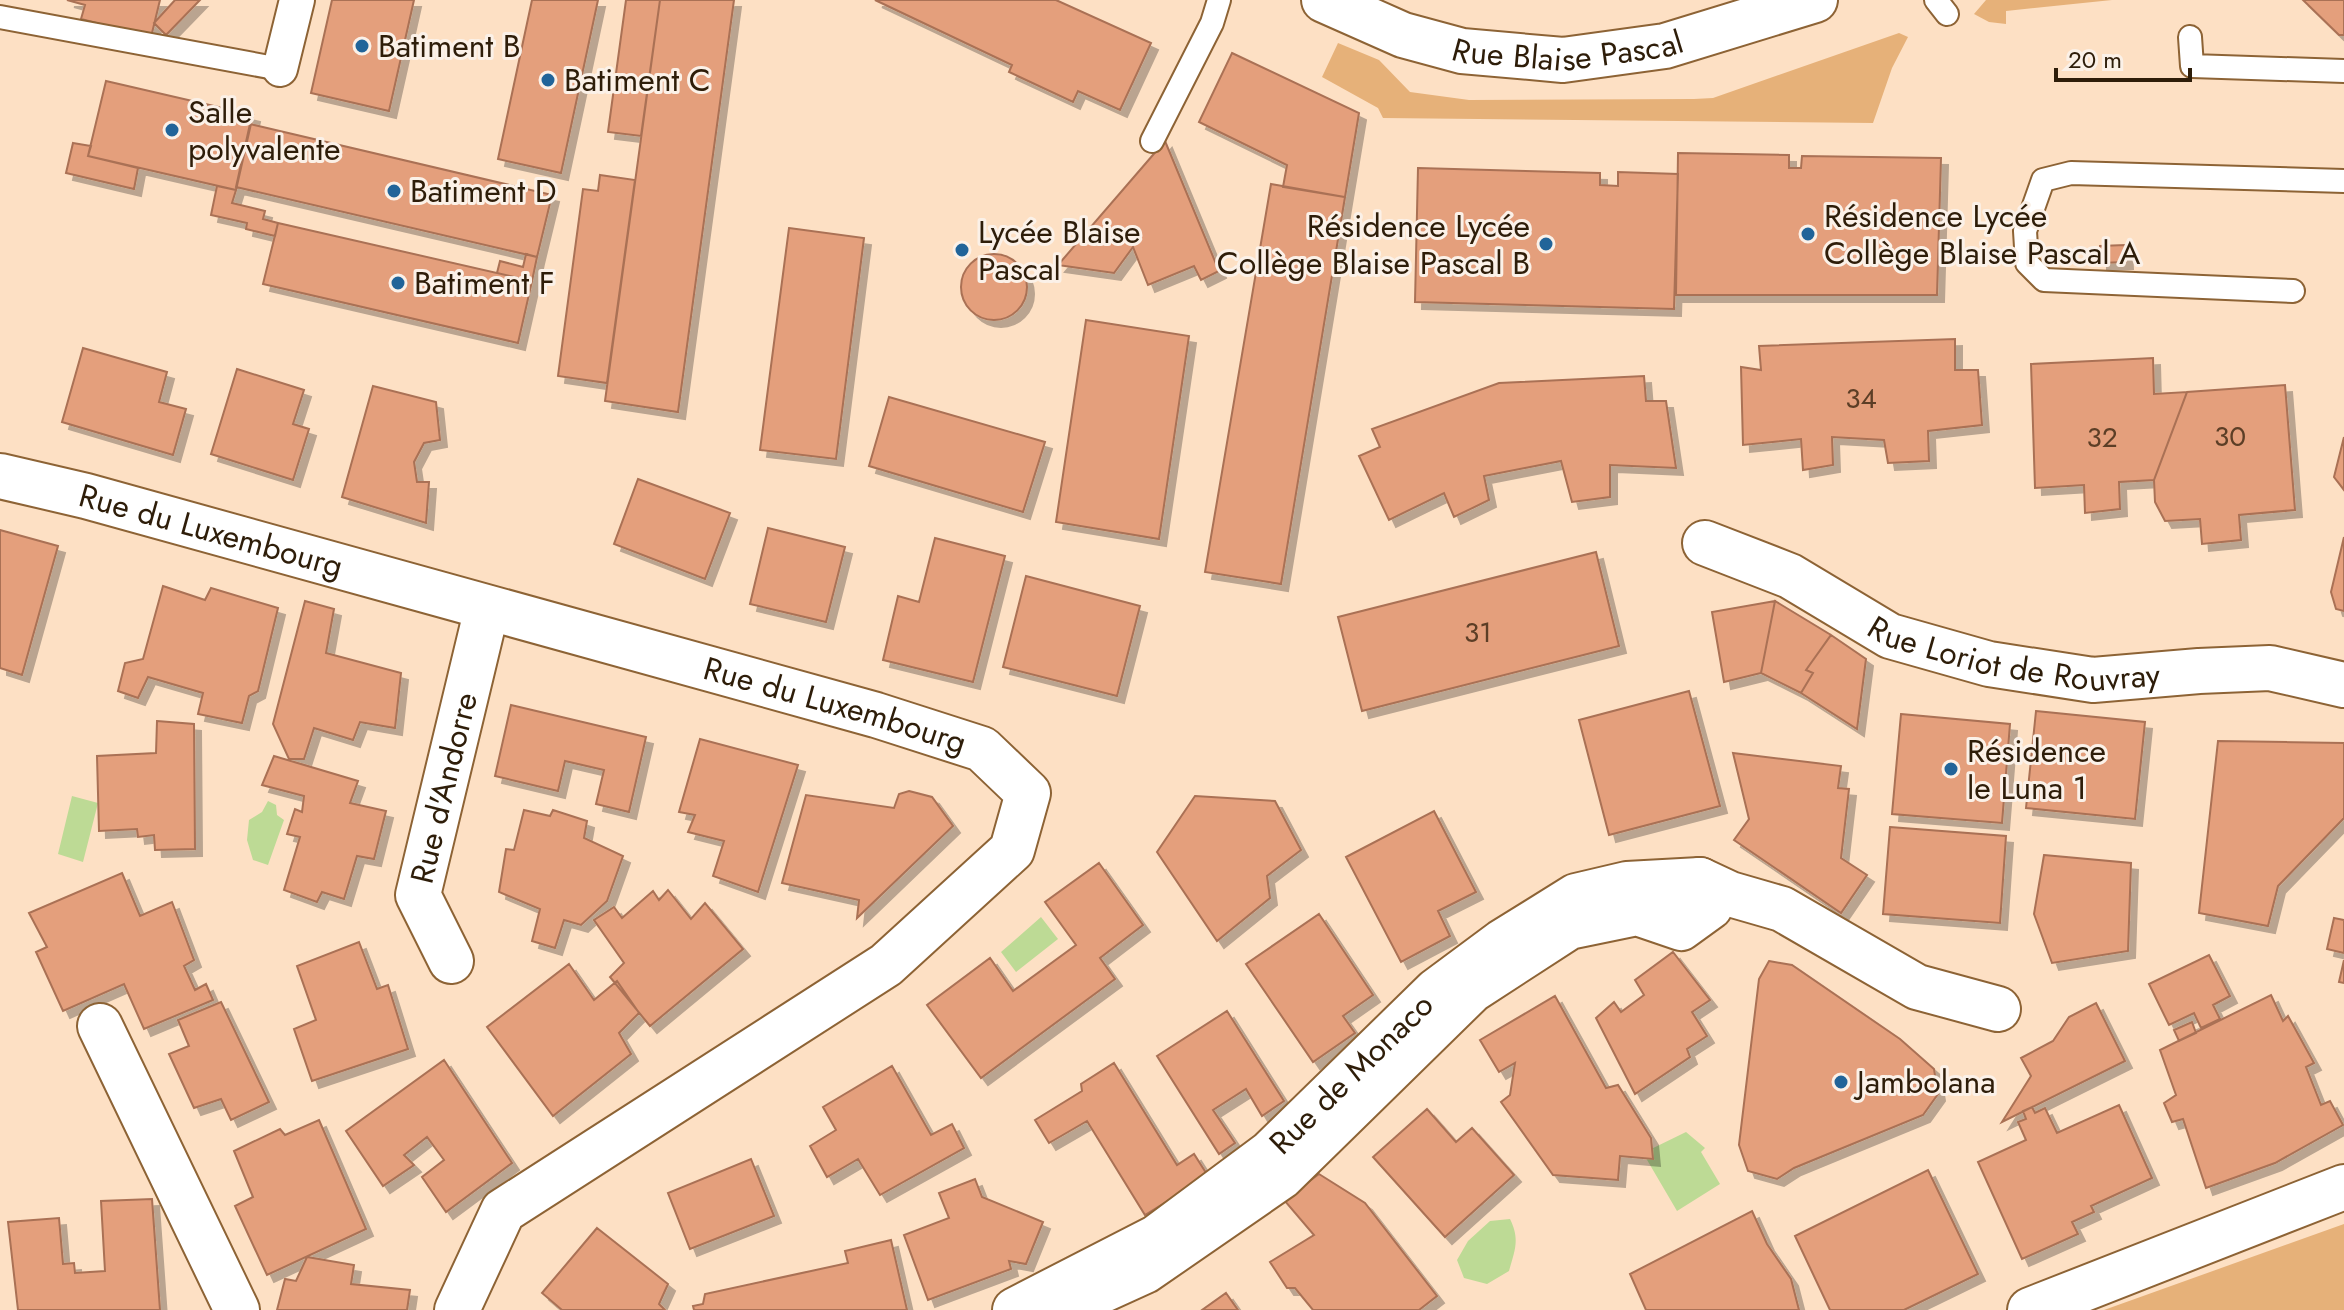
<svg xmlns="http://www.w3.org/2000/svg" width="2344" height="1310" viewBox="0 0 2344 1310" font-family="Jost,sans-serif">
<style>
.green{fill:#e6b179}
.water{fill:#bdda95}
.building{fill:#e49f7c;stroke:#aa7155;stroke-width:2;filter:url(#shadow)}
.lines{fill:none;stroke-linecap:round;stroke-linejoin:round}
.service-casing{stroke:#8d6335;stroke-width:26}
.pedestrian-casing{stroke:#8d6335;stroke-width:38}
.minor-casing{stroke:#8d6335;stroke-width:48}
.tertiary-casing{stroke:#8d6335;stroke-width:48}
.service{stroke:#fff;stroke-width:22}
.pedestrian{stroke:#fff;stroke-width:34}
.minor{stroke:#fff;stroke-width:44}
.tertiary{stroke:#fff;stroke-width:44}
.poi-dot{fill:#216499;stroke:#fbf1e8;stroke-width:3}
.labels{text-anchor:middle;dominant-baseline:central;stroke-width:6;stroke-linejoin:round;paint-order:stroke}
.number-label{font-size:28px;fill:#5c3e26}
.street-label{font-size:32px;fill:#2e1d09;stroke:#fbf1e8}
.poi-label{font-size:32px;fill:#2e1d09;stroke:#fbf1e8;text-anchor:start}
</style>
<defs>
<filter id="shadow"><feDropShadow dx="7" dy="7" stdDeviation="0" flood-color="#0004"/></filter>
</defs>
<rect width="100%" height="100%" fill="#fde0c4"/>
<path class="green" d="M1986,0h126l-106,11v13l-17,-2 -15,-8z
M1899,33l9,4 -16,31 -19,55 -490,-5 -5,-10 -56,-31 16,-34 41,17 31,32 59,8 225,-1 19,-1z
M2344,1224v86h-240z"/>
<path class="water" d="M72,796l26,7 -15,59 -25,-8z
M268,801l8,4 1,10 7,5 -16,45 -15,-5 -6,-20 2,-20 13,-8z
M1041,917l17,22 -42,33 -15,-20z
M1686,1132l19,16 -4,4 19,32 -43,27 -34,-58z
M1510,1219c10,20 5,31 -1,52l-22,13 -23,-6 -7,-18 11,-19 22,-20z"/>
<path class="building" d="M67,0h93l-9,37 -70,-18 4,-14z
M175,0h25l-34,35 -12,-12z
M332,0h82l-25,111 -78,-18z
M532,0h66l-37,173 -63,-14z
M626,0h34l-19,136 -33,-4z
M660,0h74l-56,412 -73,-11z
M875,0h181l95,43 -31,67 -42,-19 -5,11 -64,-30 3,-7z
M2303,0h41v35h-5z
M1232,53l127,60 -14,84 -62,-10 4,-22 -88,-43z
M106,81l147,34 -17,75 -148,-34z
M250,124l302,71 -15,62 -301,-70z
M1165,141l54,130 -18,9 -7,-14 -46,19 -15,-38 -19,26 -56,-8z
M73,143l18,3 -3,10 50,12 -4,21 -68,-16z
M1678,153l111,2v13h12l1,-12 139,2 -4,137h-261z
M1678,153l111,2v13h12l1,-12 139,2 -4,137h-261z
M1418,168l182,5v12l18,1v-14l60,2 -4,135 -259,-7z
M600,175l35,5 -28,203 -49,-7 25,-187 15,2z
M1271,184l74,13 -64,387 -76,-12z
M217,186l19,4 -4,13 33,8 -2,8 15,4 -3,13 -29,-7 1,-6 -36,-8z
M278,223l254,58 -14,62 -255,-59z
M789,228l75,10 -28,221 -76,-9z
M2125,245l1,17 -26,1v-17z
M526,254l11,3 -5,24 -35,-8 3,-12 23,6z
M961 287a33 33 0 1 1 66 0a33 33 0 1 1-66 0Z
M1086,320l103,16 -30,203 -103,-17z
M1955,339v31h23l4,55 -54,6 1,30 -41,2 -4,-23 -52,-3 1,28 -30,5 -2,-31 -58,6 -2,-78 20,3 -2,-24z
M83,348l84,24 -8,30 27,7 -13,46 -111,-33z
M2153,358l1,36 33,-2 -33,88 -35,2 1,27 -35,4 -1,-28 -49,3 -4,-124z
M237,369l67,21 -11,34 16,5 -16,51 -82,-26z
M1644,376l2,25h20l10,67 -66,-3v32l-38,5 -11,-41 -77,15 5,24 -35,17 -10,-24 -55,27 -30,-64 21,-9 -8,-18 127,-46z
M2285,385l10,125 -56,5 2,25 -39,4 -2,-25 -35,2 -10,-19 -1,-22 33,-88z
M373,386l63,16 4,38 -16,3 -10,19 3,20h12l-3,41 -84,-26z
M889,397l156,45 -22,70 -154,-46z
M2344,437v53l-10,-13z
M638,479l92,34 -25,66 -91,-35z
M768,528l77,19 -19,75 -76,-18z
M0,530l58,16 -36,129 -22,-7z
M2344,537v74l-8,-2 -5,-17z
M935,538l70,18 -32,126 -90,-22 15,-64 21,6z
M1596,552l23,94 -257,65 -24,-94z
M1026,576l114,30 -23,90 -114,-29z
M163,586l42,14 6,-12 67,20 -20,83 -9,5 -7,27 -44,-9 5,-21 -55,-16 -10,21 -20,-7 7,-28 18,-4z
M305,601l29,8 -8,44 75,20 -6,55 -35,-6 -7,18 -39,-12 -10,31h-15l-16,-35z
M1775,601l-14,72 -37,9 -12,-70z
M1775,601l56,34 -25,35 7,3 -12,20 -40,-20z
M1831,635l35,24 -9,70 -56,-36 12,-20 -7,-3z
M1689,691l31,115 -111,29 -30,-115z
M511,705l135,32 -17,75 -33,-8 8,-34 -39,-9 -7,30 -63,-15z
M2036,711l109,11 -10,97 -109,-11z
M1901,714l109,10 -8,99 -110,-9z
M157,721l37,3 1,125 -40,1 -1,-15 -16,2 -1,-8 -38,2 -2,-75 59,-3z
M700,739l98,26 -40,127 -45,-16 11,-35 -36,-9 7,-17 -16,-3z
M2218,741l126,2v75l-66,68 -10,40 -69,-13z
M1733,753l108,13 -3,22 11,1 -8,69 26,17 -26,38 -107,-73 15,-21z
M274,756l84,25 -8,22 36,8 -12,48 -17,-3 -13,43 -22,-7 -5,10 -33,-12 16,-53 -13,-3 8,-25 7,3 2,-16 -42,-11z
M909,791l23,6 21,29 -96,92 2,-18 -77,-17 24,-88 88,13 5,-14z
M1195,796l80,5 26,49 -34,26 3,22 -53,43 -60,-89z
M524,810l26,6 3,-6 34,11 -3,17 39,18 -16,45 -26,24 -17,-5 -9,28 -23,-7 8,-32 -41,-17 7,-43 8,1z
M1434,811l42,81 -38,19 12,25 -49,26 -55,-105z
M1890,827l116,9 -6,87 -117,-9z
M2044,855l87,8 -3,88 -76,12 -18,-49z
M1099,863l44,62 -43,33 15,21 -134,99 -54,-73 63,-47 23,33 63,-46 -31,-43z
M122,873l18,43 32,-14 22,58 -10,6 11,24 11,-6 7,16 -69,29 -20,-45 -61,27 -27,-59 11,-5 -18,-34z
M668,890l23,29 14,-16 38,46 -93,77 -40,-49 14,-14 -30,-43 20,-13 8,11 31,-27 6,9z
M1319,914l54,81 -30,21 12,17 -42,29 -67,-98z
M2334,918l10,2v33l-17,-4z
M359,942l18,47 11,-4 20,64 -96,32 -18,-52 22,-9 -19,-54z
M1673,952l37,48 -18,12 15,24 -20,13 3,8 -55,37 -39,-76 18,-16 7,10 23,-17 -9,-15z
M2209,955l21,41 -17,9 7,14 -19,9 -7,-15 -25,12 -20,-41z
M2344,960v23l-5,-1z
M1769,961l23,4 108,74 34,30 4,25 -15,21 -129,53 -17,11 -29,-8 -9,-26 20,-166z
M569,964l25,36 23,-19 22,32 -20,20 12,21 -78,62 -66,-89z
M2271,995l12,26 5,-5 26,47 -8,4 15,38 9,-4 13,24 -68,38 -69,25 -23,-69 -11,3 -8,-19 12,-8 -16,-45z
M1555,996l51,92 12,-3 33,53 2,21 -33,-3 -2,24 -65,-5 -52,-73 9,-7 5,-32 -16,9 -19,-32z
M221,1002l48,100 -38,18 -10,-21 -27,9 -25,-54 20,-8 -11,-26z
M2096,1003l29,58 -123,61 29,-46 -10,-18 32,-17 16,-24z
M1227,1011l57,90 -22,15 -16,-27 -33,21 22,33 -16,11 -62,-98z
M2192,1022l4,11 -17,8 -5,-11z
M444,1060l68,103 -66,49 -24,-35 22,-17 -17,-23 -23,18 10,10 -31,21 -37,-55z
M1114,1063l63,102 17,-11 14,22 -63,39 -58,-94 -38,22 -14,-23 47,-29 -1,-7z
M892,1066l39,69 21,-11 12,24 -84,47 -22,-36 -31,18 -17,-31 26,-16 -13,-23z
M2119,1105l33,73 -61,28 3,6 -22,10 6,12 -56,25 -44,-97 48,-22 -8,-18 8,-3 -3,-8 9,-4 3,6 10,-5 12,25z
M1427,1109l29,33 16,-14 42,47 -69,62 -72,-80z
M319,1120l47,109 -99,46 -32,-69 18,-9 -19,-46 46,-22 5,6z
M751,1159l23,57 -84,33 -22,-56z
M1928,1170l50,104 -74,36h-74l-35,-74z
M1319,1174l46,29 72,93 -18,14h-106l-18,-22h-8l-17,-26 44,-27 -30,-35z
M975,1179l7,18 61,25 -17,42 -17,-3 2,8 -83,31 -24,-65 45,-17 -10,-25z
M152,1199l8,111h-142l-10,-88 51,-4 4,46 11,-1 1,10 30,-2 -4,-70z
M1752,1211l15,33 24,35 8,31h-153l-16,-36z
M597,1228l71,56 -9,20 6,6h-103l-20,-17z
M891,1240l16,70h-213l-1,-4 10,-2 2,-10 143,-31 -3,-12z
M307,1257l47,8 -3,19 59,6 -3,20h-130l8,-31 11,2z
M1226,1293l12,17h-36z"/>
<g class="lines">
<g class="service-casing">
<path id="service" d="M1936,0l11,14
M0,17l280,52
M2190,37l2,29 152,5
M1152,141l60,-118 7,-23
M2293,291l-249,-11 -17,-17 -2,-32 18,-51 28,-7 273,8"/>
</g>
<g class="pedestrian-casing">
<path id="pedestrian" d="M280,69l17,-69"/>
</g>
<g class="minor-casing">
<g id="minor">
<path id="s1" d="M1324,0l79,35 59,16 101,9 102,-14 150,-46"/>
<path id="s2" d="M1705,543l85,33 100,60 99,28 104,16 106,-9 71,-3 74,17"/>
<path d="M1700,880l30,14 52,15 135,78 81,22"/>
<path id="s3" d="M451,961l-33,-66 69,-287"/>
<path d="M100,1026l137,284"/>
<path id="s4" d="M1015,1310l142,-73 113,-84 166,-162 66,-49 74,-46 51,-12 73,-4 10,27 -29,21 -44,-15 -68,14 -97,63 -191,187 -136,94 -86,39"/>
<path d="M2030,1310l314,-123"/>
</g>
</g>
<g class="tertiary-casing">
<g id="tertiary">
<path id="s5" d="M0,476l86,20 790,219 106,34 46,44 -16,57 -126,115 -383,246 -46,99"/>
</g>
</g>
<use href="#service" class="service"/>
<use href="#pedestrian" class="pedestrian"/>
<use href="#minor" class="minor"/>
<use href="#tertiary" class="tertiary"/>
</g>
<g class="poi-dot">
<circle cx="362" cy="46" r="8"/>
<circle cx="548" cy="80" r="8"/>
<circle cx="172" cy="130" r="8"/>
<circle cx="394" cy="191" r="8"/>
<circle cx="1808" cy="234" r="8"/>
<circle cx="1546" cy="244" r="8"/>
<circle cx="962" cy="250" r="8"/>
<circle cx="398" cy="283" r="8"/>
<circle cx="1951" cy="769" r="8"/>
<circle cx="1841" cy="1082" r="8"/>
</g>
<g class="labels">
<g class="number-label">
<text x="1861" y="398">34</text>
<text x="2230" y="436">30</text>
<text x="2102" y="437">32</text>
<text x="1478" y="632">31</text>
</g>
<g class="street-label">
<text stroke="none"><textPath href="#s1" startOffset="254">Rue Blaise Pascal</textPath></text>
<text stroke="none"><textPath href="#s5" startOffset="218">Rue du Luxembourg</textPath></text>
<text stroke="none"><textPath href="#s2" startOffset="334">Rue Loriot de Rouvray</textPath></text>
<text stroke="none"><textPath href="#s5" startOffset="866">Rue du Luxembourg</textPath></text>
<text stroke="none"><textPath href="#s3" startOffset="184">Rue d'Andorre</textPath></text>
<text stroke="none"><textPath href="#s4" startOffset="414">Rue de Monaco</textPath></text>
</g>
<g class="poi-label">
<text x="378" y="46">Batiment B</text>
<text x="564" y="80">Batiment C</text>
<text x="188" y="112">Salle<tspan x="188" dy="37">polyvalente</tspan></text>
<text x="410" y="191">Batiment D</text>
<text x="1824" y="216">Résidence Lycée<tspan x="1824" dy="37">Collège Blaise Pascal A</tspan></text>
<text x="1530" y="226" text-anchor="end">Résidence Lycée<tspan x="1530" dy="37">Collège Blaise Pascal B</tspan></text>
<text x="978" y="232">Lycée Blaise<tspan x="978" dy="37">Pascal</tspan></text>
<text x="414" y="283">Batiment F</text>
<text x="1967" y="751">Résidence<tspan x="1967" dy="37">le Luna 1</tspan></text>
<text x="1857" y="1082">Jambolana</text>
</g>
</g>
<path d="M2056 68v12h134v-12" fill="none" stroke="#2e1d09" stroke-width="4"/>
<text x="2068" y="68" font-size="24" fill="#2e1d09" stroke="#fbf1e8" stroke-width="6" paint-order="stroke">20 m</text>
</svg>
